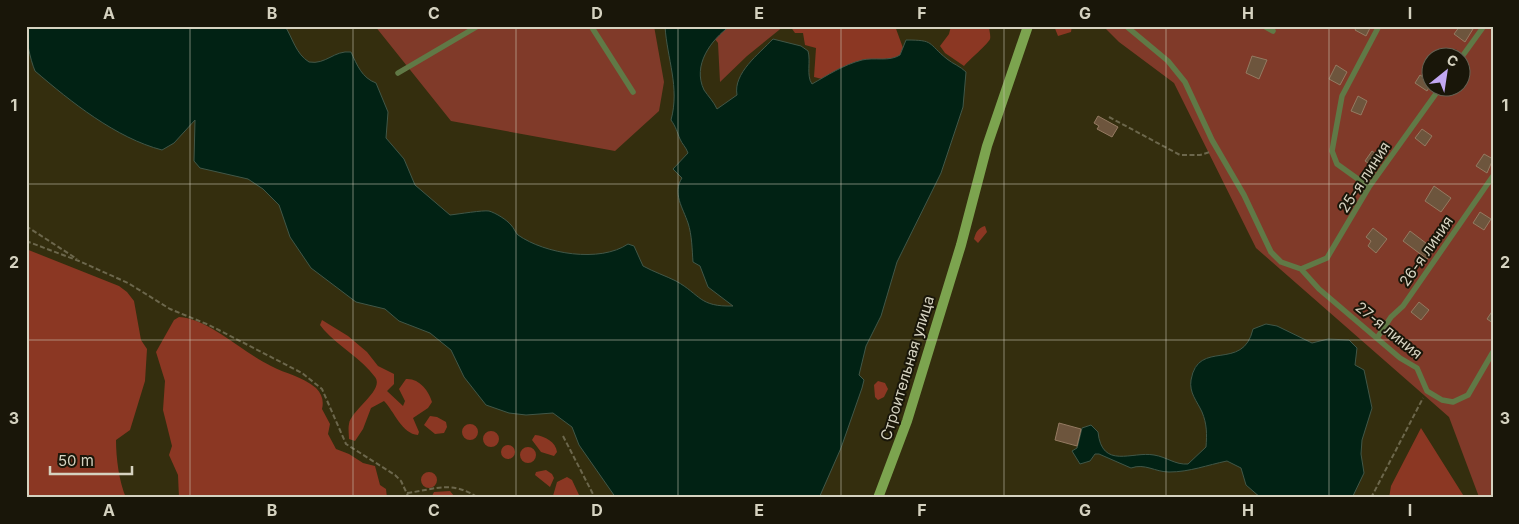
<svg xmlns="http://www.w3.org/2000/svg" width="1519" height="524" viewBox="0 0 1519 524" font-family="Inter,sans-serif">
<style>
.green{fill:#803a29;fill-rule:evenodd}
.forest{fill:#8b3723}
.water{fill:#012214;stroke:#415748}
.building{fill:#6d553d;stroke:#947a61}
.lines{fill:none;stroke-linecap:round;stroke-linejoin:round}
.path{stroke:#6c674c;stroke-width:2;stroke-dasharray:5 2.5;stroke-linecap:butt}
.lane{stroke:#607946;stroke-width:5.5}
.secondary{stroke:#7ca44f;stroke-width:10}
.grid{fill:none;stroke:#d5d2c0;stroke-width:1;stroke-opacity:0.55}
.labels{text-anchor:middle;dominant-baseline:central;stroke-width:4;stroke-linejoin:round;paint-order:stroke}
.street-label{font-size:15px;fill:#d5d2c0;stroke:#191609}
.neatline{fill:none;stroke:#d5d2c0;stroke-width:2}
.grid-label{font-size:16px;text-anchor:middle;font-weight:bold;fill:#d5d2c0}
</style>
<rect width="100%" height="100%" fill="#342e0e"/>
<path class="green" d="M375,26h279l10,56 -5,29 -44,40 -164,-30z
M705,26h79l-37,30 -27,26 -2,-39z
M1103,26h390v472l-14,-1 -30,-80 -193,-169 -82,-165 -55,-41zM1432,58h30v30h-30z"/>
<path class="forest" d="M790,26h105l8,22 -3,7 -6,4 -54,9 -18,11 -8,-2 2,-29 -11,-3 -2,-12h-8z
M951,26h38c0,4 2,10 1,13 -1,4 -22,22 -26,27l-19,-13 -5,-7 9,-12z
M1054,26h18l-1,6 -13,4z
M985,226l2,6 -9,11 -4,-4c2,-7 4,-11 11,-13z
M26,249l93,37 8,6 7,9 7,39 6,9 -2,32 -15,49 -14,10c0,18 3,41 10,58h-100z
M179,317c31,2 64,36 92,49 15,8 31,10 45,22 6,6 8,13 6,21l8,15 -2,10 8,15 13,5 14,9 12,3 5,19 6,4 1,9h-208l-1,-23 -9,-20 3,-9 -9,-36 2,-29 -9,-29 18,-32z
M322,320l26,16 19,16 11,14 16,8v10l-7,7 16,15 2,-5 -6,-12 7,-10c13,-1 23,12 26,23l-4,6 -15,10 6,14 -1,3c-16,-1 -24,-24 -34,-34l-13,7 -8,21 -8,12 -6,-2c0,-4 -1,-11 0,-15 2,-14 36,-34 26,-47 -14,-19 -36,-30 -51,-47l-4,-5z
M878,381l7,2 3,6 -4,8 -6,3 -3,-3 -1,-12z
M430,416l7,1 9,5 1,5 -3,6 -9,1 -11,-9z
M462 432a8 8 0 1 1 16 0a8 8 0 1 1-16 0Z
M1421,428l44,70h-76l2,-12z
M483 439a8 8 0 1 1 16 0a8 8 0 1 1-16 0Z
M535,435c10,1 21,7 22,17l-3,4 -13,-4 -9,-12z
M501 452a7 7 0 1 1 14 0a7 7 0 1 1-14 0Z
M520 455a8 8 0 1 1 16 0a8 8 0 1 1-16 0Z
M546,470l6,4 2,4 -4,9 -15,-12 1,-3z
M421 480a8 8 0 1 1 16 0a8 8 0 1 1-16 0Z
M567,477l5,3 7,15 -3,3 -23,-2 4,-14z
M450,491l4,5 -2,2h-21l3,-6z"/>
<path class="water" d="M26,26h259c8,13 11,28 24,36 17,3 25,-12 42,-10 6,13 11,26 25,31l12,29 -2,26 18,21 11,26 35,30c9,-1 33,-5 39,-4 7,2 18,9 22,14 3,3 4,7 7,10 27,19 82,28 110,9l6,2 9,20c11,6 23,10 33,15 25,14 23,26 57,25l-25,-19 -8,-21 -7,-4c-1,-13 -1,-27 -5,-39 -5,-15 -16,-30 -6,-45l-9,-9 15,-16c-2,-6 -6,-9 -8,-14 -3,-7 -4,-12 -9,-19 9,-33 -4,-61 -6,-94h65c-19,14 -38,39 -26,64 4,6 10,12 13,19l20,-14c-4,-22 22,-41 36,-56l28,7 7,5c3,10 -2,25 4,33 16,-9 31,-19 50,-24 13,-3 27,2 38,-5l6,-15c29,0 21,3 41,19 6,5 13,7 19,13l-3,35 -22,66 -44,89 -16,54 -15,30 -7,29 5,5 -2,8 -21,60 -22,50h-203l-37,-53 -7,-18 -19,-14 -27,2 -17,-2 -23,-8 -22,-28 -13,-27 -21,-17 -31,-12 -14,-12 -29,-7 -45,-34 -21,-31 -11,-32 -16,-16 -15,-10 -48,-11 -6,-7 1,-41 -21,23 -12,7c-46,-12 -91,-48 -127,-79 -5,-12 -9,-32 -9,-45z
M1266,324l11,2 35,17 16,-4 21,1 8,8 -2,17 9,5 8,38 -10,32 -1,14 3,19 -12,25h-91l-15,-13 -5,-17 -14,-7c-20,4 -37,11 -58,11 -14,0 -24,-9 -38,-4l-32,-14h-4l-5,7 -10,3 -8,-13 5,-3 5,-20 9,-3 7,7c4,38 34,19 56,23 13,2 21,10 34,9l18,-17c1,-13 1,-23 -4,-35 -5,-11 -13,-19 -11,-32 7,-42 52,-7 62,-51z"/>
<path class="building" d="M1357,26h14l-5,10 -11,-6z
M1460,26l13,3 -8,13 -11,-8z
M1443,49l12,7 -1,2h-16z
M1252,56l15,4 -8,19 -13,-6z
M1336,65l11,7 -7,13 -11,-6z
M1420,75l12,7 -5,9 -12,-8z
M1358,96l9,5 -6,14 -10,-4z
M1098,116l20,11 -6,10 -15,-8 2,-3 -5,-3z
M1422,129l10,7 -7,10 -10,-8z
M1372,151l10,7 -7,10 -10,-7z
M1484,154l9,5 -6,14 -11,-7z
M1434,186l17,12 -10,14 -16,-11z
M1480,212l11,7 -7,11 -11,-7z
M1373,228l14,11 -11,14 -8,-7 3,-5 -5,-4z
M1410,231l25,19 -8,9 -24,-18z
M1419,302l10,8 -8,10 -10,-8z
M1493,310v13l-6,-4z
M1059,423l22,6 -4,17 -22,-6z"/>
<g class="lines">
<path class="path" d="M1109,117l71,38h20l10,-3
M26,226l51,33
M26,241l53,20 49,22 42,26 39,16 93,48 20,16 24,55 49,31 6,6 8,17
M563,436l32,62
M407,493c31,-4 43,-13 72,5
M1371,498l52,-100"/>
<path class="lane" d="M591,26l42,66
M1126,26l42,35 17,21 27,58 32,55 27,57 10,10 20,7
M1264,26l9,5
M1461,58l23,-32
M398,73l80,-47
M1369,187l-32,-23 -5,-13 10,-55 37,-70
M1301,269l18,20 81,69 17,10 10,23 15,9 11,2 15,-7 25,-43
M1301,269l26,-11 42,-71 71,-99
M1377,338l14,-21 12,-11 90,-130"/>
<path class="secondary" d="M878,498l29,-77 54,-176 26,-99 41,-120"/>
</g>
<path class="grid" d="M190,26v472M353,26v472M516,26v472M678,26v472M841,26v472M1004,26v472M1166,26v472M1329,26v472M26,184h1467M26,340h1467"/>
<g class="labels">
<g class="street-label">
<text transform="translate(1364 177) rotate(-57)">25-я линия</text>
<text transform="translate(1426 251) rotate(-55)">26-я линия</text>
<text transform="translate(1389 330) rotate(39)">27-я линия</text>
<text transform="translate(907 368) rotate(-73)">Строительная улица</text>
</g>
</g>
<rect width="1519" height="524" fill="none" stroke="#191609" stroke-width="55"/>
<g transform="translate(1446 72) rotate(30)"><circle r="24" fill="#191609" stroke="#646152"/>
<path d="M0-4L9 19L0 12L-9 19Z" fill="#c2a7f2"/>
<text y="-8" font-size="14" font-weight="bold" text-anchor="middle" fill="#d5d2c0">С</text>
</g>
<path d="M50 466v8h82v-8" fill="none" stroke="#d5d2c0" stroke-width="2.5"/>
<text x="58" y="466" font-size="15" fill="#d5d2c0" stroke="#191609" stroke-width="4" paint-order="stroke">50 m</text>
<rect x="28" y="28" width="1464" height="468" class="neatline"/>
<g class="grid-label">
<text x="109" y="19">A</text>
<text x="272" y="19">B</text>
<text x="434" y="19">C</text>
<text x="597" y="19">D</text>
<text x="759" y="19">E</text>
<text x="922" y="19">F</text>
<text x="1085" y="19">G</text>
<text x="1248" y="19">H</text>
<text x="1410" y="19">I</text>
<text x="14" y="111">1</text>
<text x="1505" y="111">1</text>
<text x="14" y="268">2</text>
<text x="1505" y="268">2</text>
<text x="14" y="424">3</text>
<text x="1505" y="424">3</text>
<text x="109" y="516">A</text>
<text x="272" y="516">B</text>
<text x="434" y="516">C</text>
<text x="597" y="516">D</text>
<text x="759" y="516">E</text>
<text x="922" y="516">F</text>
<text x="1085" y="516">G</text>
<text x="1248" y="516">H</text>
<text x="1410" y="516">I</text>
</g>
</svg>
